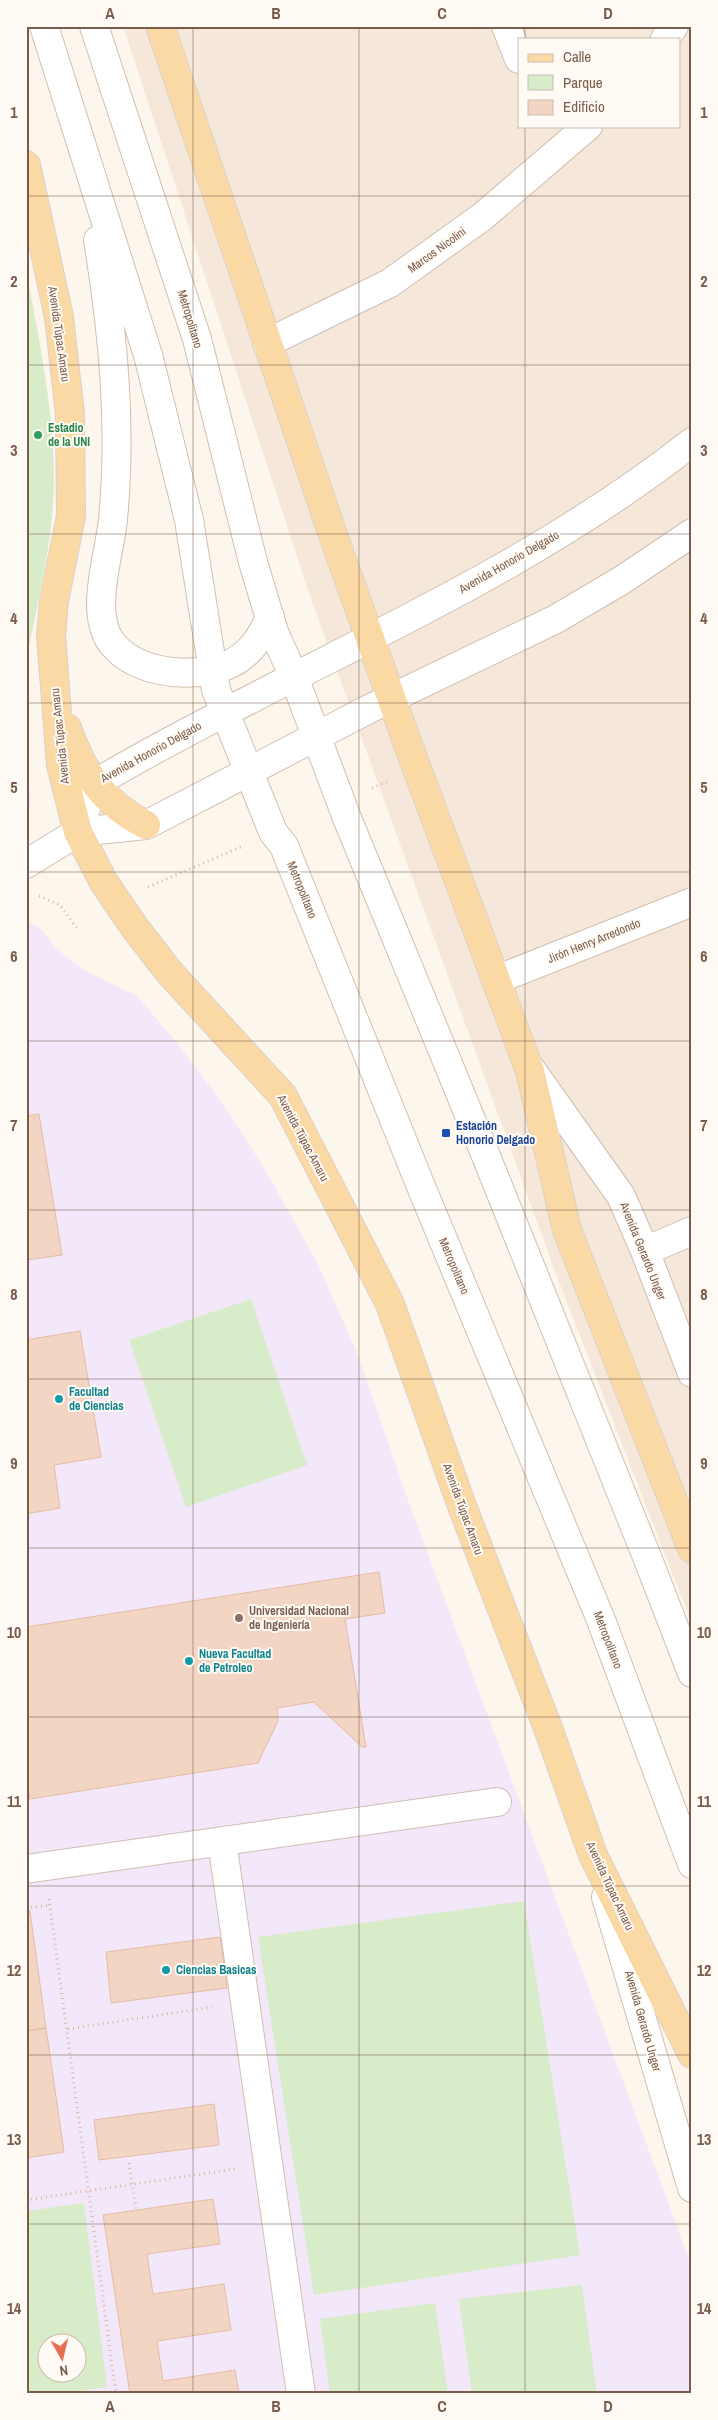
<svg xmlns="http://www.w3.org/2000/svg" width="718" height="2420" viewBox="0 0 718 2420" font-family="'Archivo Narrow',sans-serif">
<style>
.residential{fill:#f5e8da;fill-rule:evenodd}
.education{fill:#f3e8fa;fill-rule:evenodd}
.green{fill:#d8ecc9;fill-rule:evenodd}
.building{fill:#f3d5c3;stroke:#e6bba3}
.lines{fill:none;stroke-linecap:round;stroke-linejoin:round}
.minor-casing{stroke:#d1beb0;stroke-width:30}
.major-casing{stroke:#dad1cd;stroke-width:30}
.path{stroke:#d9b8a5;stroke-width:3;stroke-dasharray:1 4;stroke-linecap:butt}
.minor{stroke:#fff;stroke-width:28}
.major{stroke:#fbd9a5;stroke-width:28}
.grid{fill:none;stroke:#7a5c4d;stroke-width:1;stroke-opacity:0.55}
.leisure-dot{fill:#2e9e5b;stroke:#fffaf3;stroke-width:2}
.transit-dot{fill:#1a4fb4;stroke:#fffaf3;stroke-width:2}
.culture-dot{fill:#0f9aa8;stroke:#fffaf3;stroke-width:2}
.education-dot{fill:#8d6e63;stroke:#fffaf3;stroke-width:2}
.labels{text-anchor:middle;dominant-baseline:central;stroke-width:4;stroke-linejoin:round;paint-order:stroke}
.street-label{font-size:12px;fill:#7a5c4d;stroke:#fffaf3}
.leisure-label{font-size:12px;font-weight:bold;fill:#27864d;stroke:#fffaf3;text-anchor:start}
.transit-label{font-size:12px;font-weight:bold;fill:#164399;stroke:#fffaf3;text-anchor:start}
.culture-label{font-size:12px;font-weight:bold;fill:#0d838f;stroke:#fffaf3;text-anchor:start}
.education-label{font-size:12px;font-weight:bold;fill:#785e54;stroke:#fffaf3;text-anchor:start}
.neatline{fill:none;stroke:#7a5c4d;stroke-width:2}
.grid-label{font-size:16px;text-anchor:middle;font-weight:bold;fill:#7a5c4d}
</style>
<rect width="100%" height="100%" fill="#fdf6ec"/>
<path class="residential" d="M123,26h569v1598l-136,-350 -247,-681zM519,39h160v87h-160z"/>
<path class="education" d="M26,766l5,33 -5,16z
M26,922l14,6 18,22 26,20 53,26 40,47 42,55 47,73 52,93 40,91 50,145 284,767v127h-666zM48,2342h30v30h-30z"/>
<path class="green" d="M26,269c12,65 27,136 28,202 1,64 -16,129 -28,191z
M251,1299l56,166 -121,42 -57,-167z
M524,1901l56,354 -266,40 -56,-358z
M84,2203l23,184 -46,7h-35v-183zM48,2342h30v30h-30z
M582,2285l15,109h-125l-13,-95z
M435,2303l13,91h-118l-10,-75z"/>
<path class="building" d="M39,1114l23,141 -36,5v-144z
M80,1331l21,126 -47,8 6,43 -34,6v-174z
M379,1572l6,41 -40,6 21,128h-4l-48,-45 -37,6 1,13 -20,42 -228,36 -4,-20v-152z
M30,1911l16,117 -20,3v-119z
M220,1937l7,51 -116,15 -5,-51z
M46,2028l18,124 -38,6v-127z
M214,2104l5,41 -120,15 -5,-40z
M213,2199l7,45 -73,10 6,40 71,-10 7,46 -74,11 6,40 72,-11 4,24h-109l-27,-179z"/>
<g class="lines">
<g class="minor-casing">
<path id="minor" d="M44,26l104,329 41,165 27,170 57,142 11,14 136,338 181,436 91,244
M94,26l103,313 56,223 21,70 20,45 53,141 139,338 163,406 43,111
M506,26l13,33
M665,39l9,-13
M98,240c15,92 24,186 15,279 -3,35 -24,92 -2,123 22,29 68,35 101,28 30,-6 47,-26 58,-53
M267,343l123,-60 92,-66 106,-91
M78,832l16,-48c198,-116 417,-199 598,-342
M26,864l52,-32 68,-7 221,-115 189,-91 66,-39 70,-47
M496,980l196,-78
M528,1065l93,131 24,55 47,122
M645,1251l47,-20
M222,1841l79,553
M26,1869l471,-67
M606,1897l86,291"/>
</g>
<g class="major-casing">
<path id="major" d="M160,26l173,509 77,215 120,321 37,159 125,319
M26,165l33,152 11,97 1,102 -17,85 -3,35 10,129 17,67 25,49 32,47 35,45 113,123 107,208 72,202 86,222 45,127 99,199
M67,728c16,45 36,75 79,97"/>
</g>
<path class="path" d="M372,788l15,-6
M148,887l95,-41
M39,896l21,9 18,25
M49,1899l67,495
M26,1908l24,-3
M68,2029l144,-22
M129,2163l7,46
M26,2200l209,-31"/>
<use href="#minor" class="minor"/>
<use href="#major" class="major"/>
</g>
<path class="grid" d="M193,26v2368M359,26v2368M525,26v13M525,126v2268M26,196h666M26,365h666M26,534h666M26,703h666M26,872h666M26,1041h666M26,1210h666M26,1379h666M26,1548h666M26,1717h666M26,1886h666M26,2055h666M26,2224h666"/>
<circle class="leisure-dot" cx="38" cy="435" r="5"/>
<rect class="transit-dot" x="441" y="1128" width="10" height="10" rx="2.5"/>
<g class="culture-dot">
<circle cx="59" cy="1399" r="5"/>
<circle cx="189" cy="1661" r="5"/>
<circle cx="166" cy="1970" r="5"/>
</g>
<circle class="education-dot" cx="239" cy="1618" r="5"/>
<g class="labels">
<g class="street-label">
<text transform="translate(437 250) rotate(-36)">Marcos Nicolini</text>
<text transform="translate(190 319) rotate(73)">Metropolitano</text>
<text transform="translate(59 334) rotate(82)">Avenida Túpac Amaru</text>
<text transform="translate(509 562) rotate(-30)">Avenida Honorio Delgado</text>
<text transform="translate(60 736) rotate(-96)">Avenida Túpac Amaru</text>
<text transform="translate(151 752) rotate(-29)">Avenida Honorio Delgado</text>
<text transform="translate(302 890) rotate(68)">Metropolitano</text>
<text transform="translate(594 941) rotate(-22)">Jirón Henry Arredondo</text>
<text transform="translate(303 1138) rotate(62)">Avenida Túpac Amaru</text>
<text transform="translate(643 1251) rotate(68)">Avenida Gerardo Unger</text>
<text transform="translate(454 1266) rotate(67)">Metropolitano</text>
<text transform="translate(463 1509) rotate(70)">Avenida Túpac Amaru</text>
<text transform="translate(608 1640) rotate(69)">Metropolitano</text>
<text transform="translate(610 1886) rotate(65)">Avenida Túpac Amaru</text>
<text transform="translate(643 2021) rotate(74)">Avenida Gerardo Unger</text>
</g>
<g class="leisure-label">
<text x="48" y="428">Estadio<tspan x="48" dy="14">de la UNI</tspan></text>
</g>
<g class="transit-label">
<text x="456" y="1126">Estación<tspan x="456" dy="14">Honorio Delgado</tspan></text>
</g>
<g class="culture-label">
<text x="69" y="1392">Facultad<tspan x="69" dy="14">de Ciencias</tspan></text>
<text x="199" y="1654">Nueva Facultad<tspan x="199" dy="14">de Petroleo</tspan></text>
<text x="176" y="1970">Ciencias Basicas</text>
</g>
<g class="education-label">
<text x="249" y="1611">Universidad Nacional<tspan x="249" dy="14">de Ingeniería</tspan></text>
</g>
</g>
<rect width="718" height="2420" fill="none" stroke="#fffaf3" stroke-width="55"/>
<rect x="518" y="38" width="162" height="90" fill="#fffaf3" stroke="#cabbb1"/>
<rect x="528" y="54" width="25" height="8" fill="#fbd9a5" stroke="#cabbb1"/>
<text x="563" y="62" font-size="15" fill="#7a5c4d">Calle</text>
<rect x="528" y="75" width="25" height="15" fill="#d8ecc9" stroke="#cabbb1"/>
<text x="563" y="88" font-size="15" fill="#7a5c4d">Parque</text>
<rect x="528" y="100" width="25" height="15" fill="#f3d5c3" stroke="#cabbb1"/>
<text x="563" y="112" font-size="15" fill="#7a5c4d">Edificio</text>
<g transform="translate(62 2358) rotate(172)"><circle r="24" fill="#fffaf3" stroke="#cabbb1"/>
<path d="M0-4L9 19L0 12L-9 19Z" fill="#e76f51"/>
<text y="-8" font-size="14" font-weight="bold" text-anchor="middle" fill="#7a5c4d">N</text>
</g>
<rect x="28" y="28" width="662" height="2364" class="neatline"/>
<g class="grid-label">
<text x="110" y="19">A</text>
<text x="276" y="19">B</text>
<text x="442" y="19">C</text>
<text x="608" y="19">D</text>
<text x="14" y="118">1</text>
<text x="704" y="118">1</text>
<text x="14" y="287">2</text>
<text x="704" y="287">2</text>
<text x="14" y="456">3</text>
<text x="704" y="456">3</text>
<text x="14" y="624">4</text>
<text x="704" y="624">4</text>
<text x="14" y="793">5</text>
<text x="704" y="793">5</text>
<text x="14" y="962">6</text>
<text x="704" y="962">6</text>
<text x="14" y="1131">7</text>
<text x="704" y="1131">7</text>
<text x="14" y="1300">8</text>
<text x="704" y="1300">8</text>
<text x="14" y="1469">9</text>
<text x="704" y="1469">9</text>
<text x="14" y="1638">10</text>
<text x="704" y="1638">10</text>
<text x="14" y="1807">11</text>
<text x="704" y="1807">11</text>
<text x="14" y="1976">12</text>
<text x="704" y="1976">12</text>
<text x="14" y="2145">13</text>
<text x="704" y="2145">13</text>
<text x="14" y="2314">14</text>
<text x="704" y="2314">14</text>
<text x="110" y="2412">A</text>
<text x="276" y="2412">B</text>
<text x="442" y="2412">C</text>
<text x="608" y="2412">D</text>
</g>
</svg>
